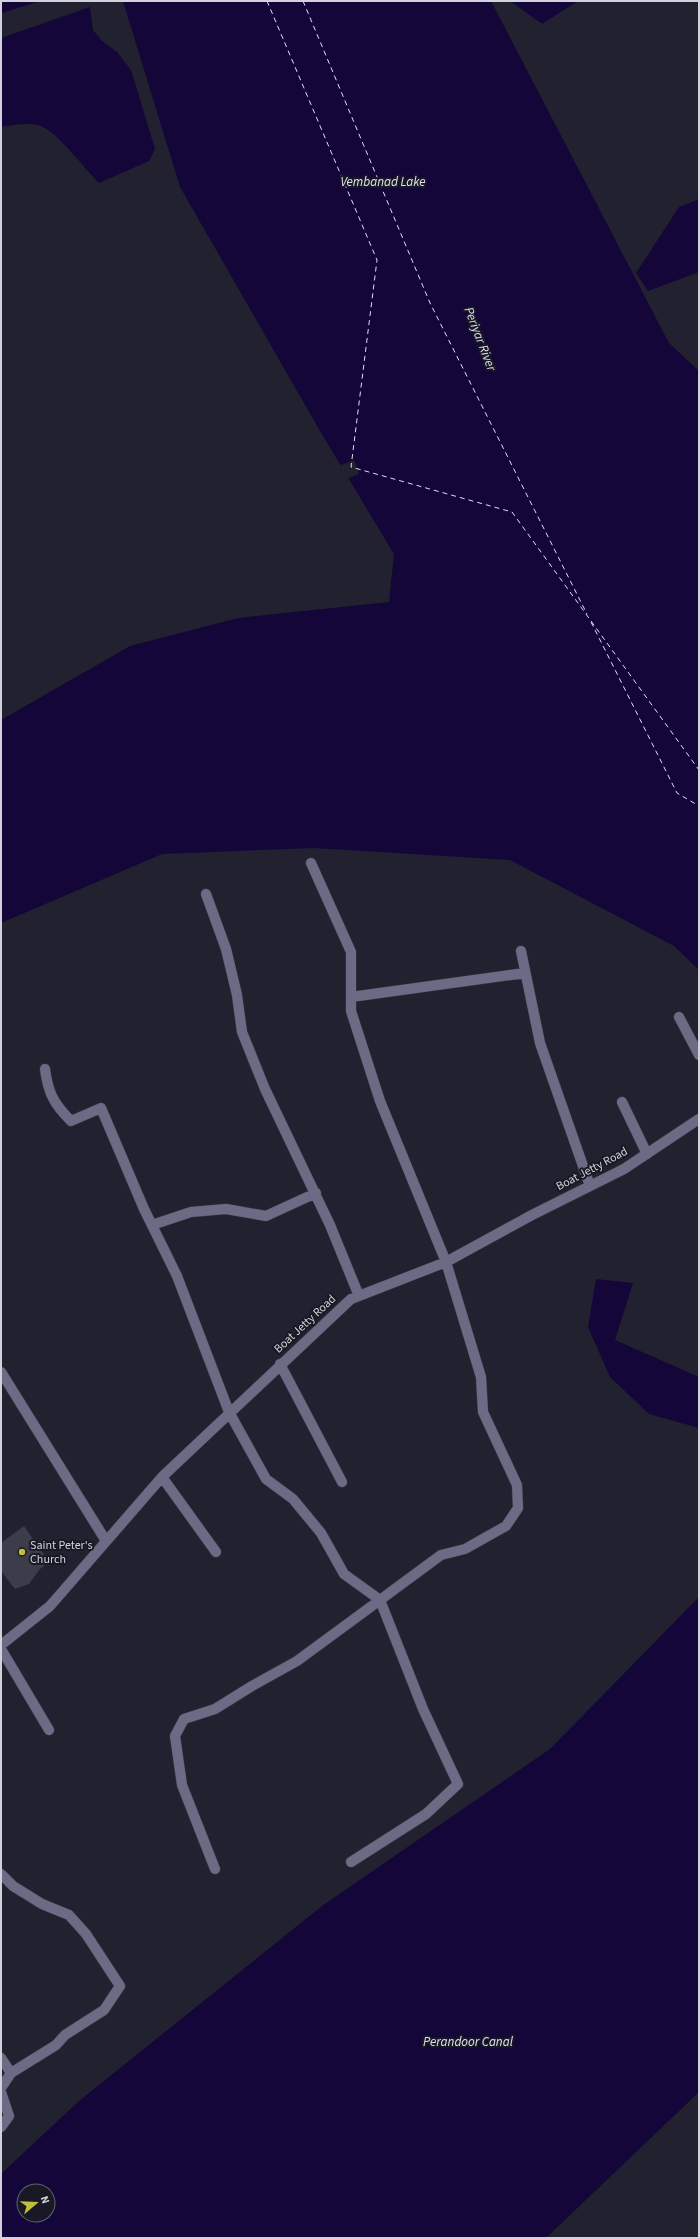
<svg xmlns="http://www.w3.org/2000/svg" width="700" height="2239" viewBox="0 0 700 2239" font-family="'Source Sans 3',sans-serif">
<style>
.water{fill:#140639;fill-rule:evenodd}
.pier{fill:#22212f}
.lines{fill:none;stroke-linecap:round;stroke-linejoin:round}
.ferry{stroke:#e0e0f2;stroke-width:1;stroke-dasharray:5 4;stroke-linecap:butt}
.building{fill:#3c3c4b}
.minor-casing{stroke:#3e3d4b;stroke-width:11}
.minor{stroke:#6c6b85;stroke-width:10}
.poi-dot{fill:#c3bd3e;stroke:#191825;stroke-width:1.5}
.labels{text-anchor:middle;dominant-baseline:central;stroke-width:4;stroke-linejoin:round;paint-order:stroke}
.street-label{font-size:12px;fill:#d2d2dc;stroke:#191825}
.poi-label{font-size:12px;fill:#d2d2dc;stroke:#191825;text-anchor:start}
.water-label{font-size:13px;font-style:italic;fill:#e0e0f2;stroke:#191825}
</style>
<rect width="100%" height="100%" fill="#22212f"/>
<path class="water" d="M1,1h40l-40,12z
M123,1h368l178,342 30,28v599l-25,-24 -164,-86 -196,-12 -152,6 -161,69v-203l129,-74 108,-28 151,-16 5,-48 -74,-123 -140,-244z
M510,1h68l-36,23z
M90,7l3,23 9,11 15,11 14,18 24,79 -6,12 -50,22c-13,-13 -42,-51 -58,-57 -12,-4 -28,-1 -40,1v-89z
M699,199v73l-51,19 -12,-18 43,-66z
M596,1279l37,4 -18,57 84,37v51l-50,-14 -39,-37 -22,-50z
M699,1597v495l-153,146h-545v-64l78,-73 243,-195 228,-157zM24,2191h24v24h-24z"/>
<path class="pier" d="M354,460l5,14 -13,5 -7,-13z"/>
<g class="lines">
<path class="ferry" d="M267,1l110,259 -26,207 161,45 187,258
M303,1l127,302 157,311
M591,622l86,171 22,13"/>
</g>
<path class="building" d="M24,1526l25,36 -9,7 -11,15 -14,5 -14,-18v-28z"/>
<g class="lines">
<g class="minor-casing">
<path id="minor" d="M311,863l40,89v59l29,90 66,161 35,115 2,35 34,73 1,23 -12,18 -41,23 -24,6 -61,45 43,109 35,75 -32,30 -75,48
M206,894l20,55 11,46 5,37 23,57 65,136 29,71
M521,951l19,92 50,143
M351,997l174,-24
M679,1017l20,38
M45,1069c3,24 9,35 26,52l30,-13 43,101 33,67 52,136 37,67 27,20 28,34 23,41 36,26 -83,61 -45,25 -37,23 -31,10 -9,17 7,49 33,84
M622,1102l25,52
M152,1225l39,-13 35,-3 40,7 50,-23
M280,1364l62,118
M1,1372l105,169
M162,1477l54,75
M1,1645l49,-39 112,-129 189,-178 95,-37 86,-47 92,-46 75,-50
M1,1649l48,81
M1,1874l12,12 29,18 27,11 17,19 34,52 -16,24 -39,25 -9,10 -45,28 -10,15
M1,2058l10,15
M1,2092l8,24 -8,11"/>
</g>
<use href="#minor" class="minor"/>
</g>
<circle class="poi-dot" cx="22" cy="1552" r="4"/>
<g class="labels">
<g class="street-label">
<text transform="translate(592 1169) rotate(-28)">Boat Jetty Road</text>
<text transform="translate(305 1324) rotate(-43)">Boat Jetty Road</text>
</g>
<g class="poi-label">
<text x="30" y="1545">Saint Peter's<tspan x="30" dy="14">Church</tspan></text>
</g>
<g class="water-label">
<text x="383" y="182">Vembanad Lake</text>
<text transform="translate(480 339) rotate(69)">Periyar River</text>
<text x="468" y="2042">Perandoor Canal</text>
</g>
</g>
<rect width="700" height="2239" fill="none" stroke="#d2d2dc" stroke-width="4"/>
<g transform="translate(36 2203) rotate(71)"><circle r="19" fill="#191825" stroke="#63626e"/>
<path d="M0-3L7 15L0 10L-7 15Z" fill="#c3bd3e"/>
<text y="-6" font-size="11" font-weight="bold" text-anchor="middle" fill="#d2d2dc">N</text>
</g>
</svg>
